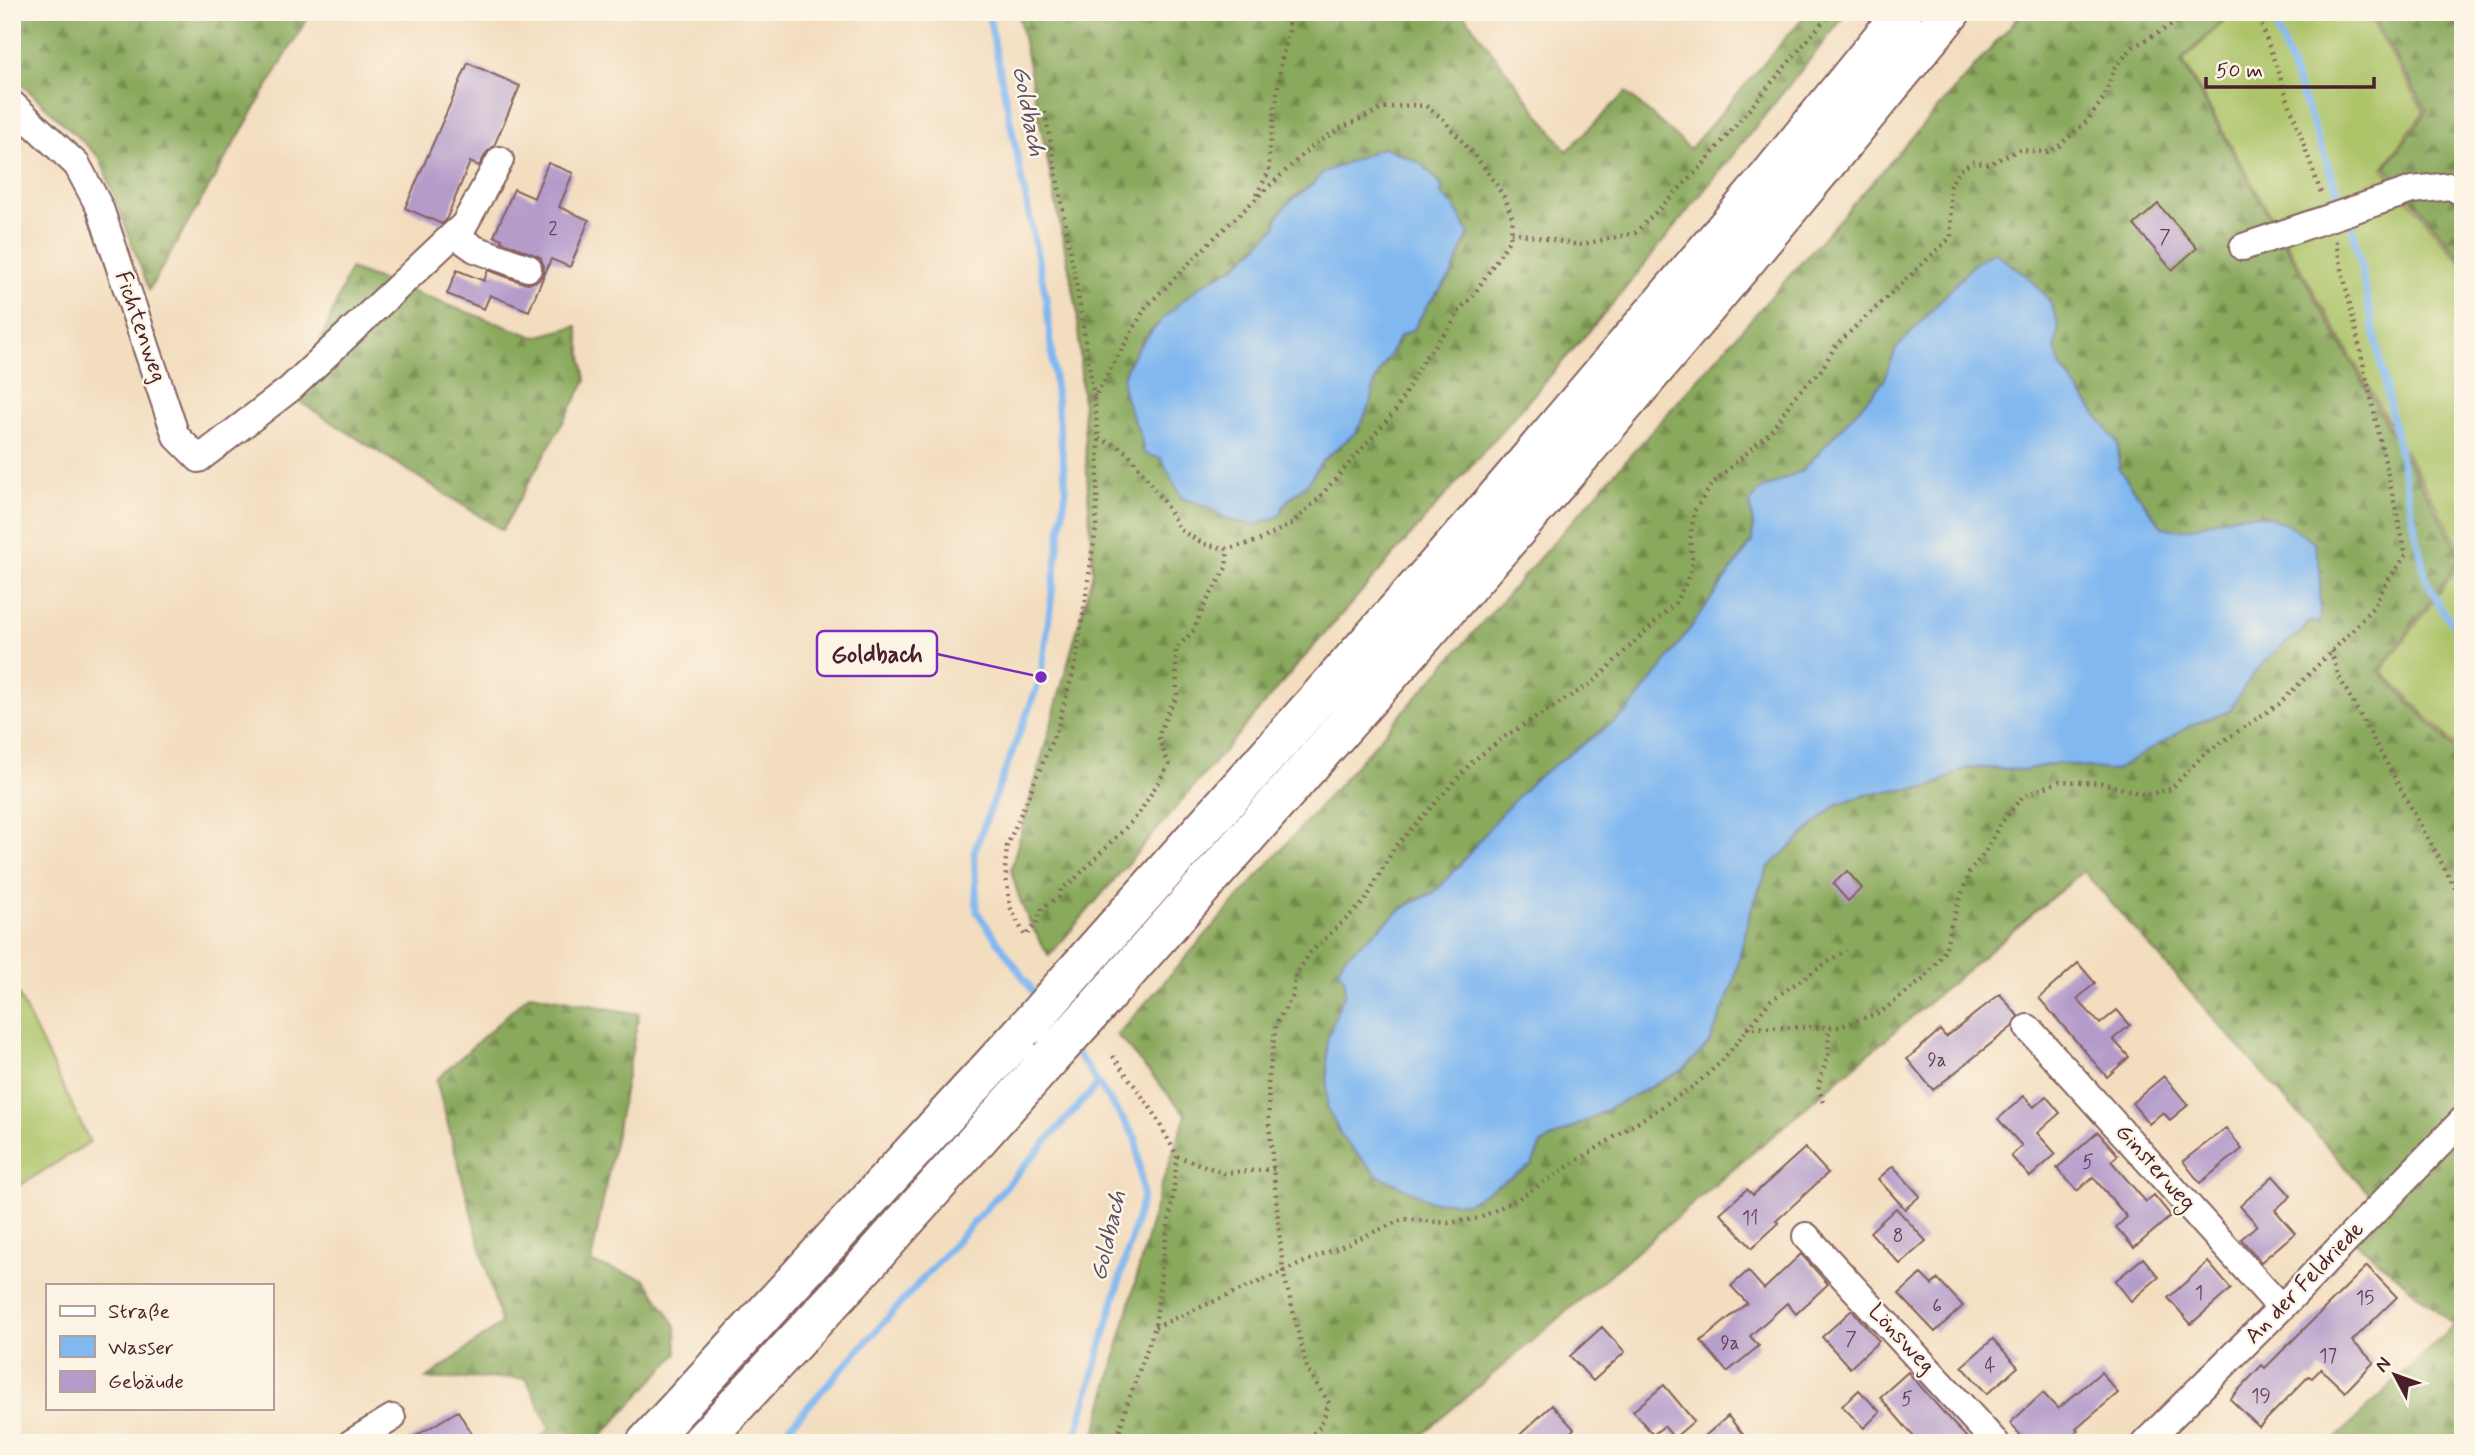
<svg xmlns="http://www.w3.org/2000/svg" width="2475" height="1455" viewBox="0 0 2475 1455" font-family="Mynerve,sans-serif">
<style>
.grass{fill:#acc368;stroke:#7b714a;stroke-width:2}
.forest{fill:url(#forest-firs);stroke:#6a6444;stroke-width:2;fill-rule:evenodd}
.water{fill:#81b8f0;stroke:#666c8e;stroke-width:2}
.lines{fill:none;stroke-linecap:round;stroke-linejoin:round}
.stream{stroke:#81b8f0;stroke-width:7}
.building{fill:#b49bca}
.minor-casing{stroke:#85625f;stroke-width:30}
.highway-casing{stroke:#85625f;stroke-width:42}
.path{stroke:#85625f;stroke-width:4.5;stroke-dasharray:2 5;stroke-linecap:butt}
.minor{stroke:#fff;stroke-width:26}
.highway{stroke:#fff;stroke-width:38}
.highway-bridge-casing{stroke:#85625f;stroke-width:42;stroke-linecap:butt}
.highway-bridge{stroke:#fff;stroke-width:38}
.labels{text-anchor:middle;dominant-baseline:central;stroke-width:5;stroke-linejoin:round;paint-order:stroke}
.number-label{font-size:19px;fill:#643e53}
.street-label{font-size:23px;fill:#4a1f2b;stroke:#fcf5e5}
.water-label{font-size:24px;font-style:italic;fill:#5a4d66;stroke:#fcf5e5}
.leader{fill:none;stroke:#7b2cbf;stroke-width:2.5}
.callout-dot{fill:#7b2cbf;stroke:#fcf5e5;stroke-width:2.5}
.callout{fill:#fcf5e5;stroke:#7b2cbf;stroke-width:2.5}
.callout-label{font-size:24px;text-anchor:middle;font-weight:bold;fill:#4a1f2b}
</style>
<defs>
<pattern id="forest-firs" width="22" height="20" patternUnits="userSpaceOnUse" patternTransform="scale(1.75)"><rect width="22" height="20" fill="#89a95c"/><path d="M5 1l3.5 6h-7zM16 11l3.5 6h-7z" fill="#72894c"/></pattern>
</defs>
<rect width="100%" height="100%" fill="#fcf5e5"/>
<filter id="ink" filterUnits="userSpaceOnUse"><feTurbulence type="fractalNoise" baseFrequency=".0143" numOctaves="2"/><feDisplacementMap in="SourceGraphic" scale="14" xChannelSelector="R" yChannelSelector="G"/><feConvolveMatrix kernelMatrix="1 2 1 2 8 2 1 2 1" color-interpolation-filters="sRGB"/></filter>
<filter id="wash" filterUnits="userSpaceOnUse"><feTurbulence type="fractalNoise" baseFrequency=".00686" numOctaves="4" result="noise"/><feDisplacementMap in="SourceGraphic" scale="28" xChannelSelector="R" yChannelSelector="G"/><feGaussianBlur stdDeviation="1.57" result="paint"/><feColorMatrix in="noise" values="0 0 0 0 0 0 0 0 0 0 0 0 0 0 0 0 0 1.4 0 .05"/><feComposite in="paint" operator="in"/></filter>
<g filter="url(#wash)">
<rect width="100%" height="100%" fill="#f3ddbf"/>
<path class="grass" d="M2233,12h134l57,99 -41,57 80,97v288l-280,-492z
M2463,560v193l-81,-82z
M12,982l78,160 -78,48z"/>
<path class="forest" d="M12,12h299l-162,278 -49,-132 -88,-83z
M1018,12h444l105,139 59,-59 64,57 118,-137h40l-237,294 -317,363 -245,287c-19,-31 -30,-52 -38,-87l82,-297 -16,-263zM1384,147l38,17 20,21 -1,10 12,10 16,28 -18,43 -24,29 -13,24 -13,7 -25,43 -7,29 -13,24 -35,30 -13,21 -22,19 -7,14 -23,9 -27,-5 -26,-15 -21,-7 -21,-40 -17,-17 -22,-55 28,-55 54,-47 32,-19 40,-38 15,-28 26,-17 5,-9z
M2023,12h207l-49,49 281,496 -83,114 84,86v686h-132l123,-118 -104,-88 23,-39 -290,-327 -671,572h-319l66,-251 27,-77 -69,-80zM1974,264l85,61 -4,23 6,19 57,77 1,25 43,58 21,4 34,-11 103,49v54l-9,-2c-8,13 -18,16 -29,25 -24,19 -38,39 -53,65l-38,14 -77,46 -56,-8 -36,7 -54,-3 -37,20 -59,6 -35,11 -69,64 -18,44 -17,72 -23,58 -27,28 -142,74 -9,21 -155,10 -34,-36 -16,-31 18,-113 -1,-37 61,-52 31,-15 99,-112 91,-66 35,-44 91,-128 1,-17 -3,-21 10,-13 42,-19 82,-90 12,-32z
M2370,12h84l9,25v224l-77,-94 41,-56z
M350,269l185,68 42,-11 9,55 -84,149 -205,-130z
M530,994l109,20 -48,249 54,16 31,47 1,28 -82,89h-61l16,-15 -24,-50 -100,1 75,-55 -65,-244z"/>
<path class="water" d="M1384,147l38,17 20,22 -1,9 12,10 16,28 -18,43 -24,29 -13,24 -14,7 -24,43 -7,29 -13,24 -35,30 -13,21 -22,19 -7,14 -23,9 -27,-5 -26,-15 -21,-7 -21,-40 -17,-4c-1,-24 -18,-43 -21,-66 -4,-33 56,-87 81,-104 10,-8 23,-12 33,-19 14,-11 26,-26 39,-38 2,-28 35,-33 46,-54z
M1994,252l34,25 21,23 10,25 -4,23 6,19 57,77 1,25 43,58c28,6 29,0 54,-7 44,-12 62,-4 98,22l6,27v54l-10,-2c-8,13 -17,16 -28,25 -24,19 -38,39 -52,65l-39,14 -77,46 -56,-8 -36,7 -54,-3 -37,20 -59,6 -35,11 -69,64 -18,44 -17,72 -23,58 -27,28 -142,74 -9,21 -65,38 -36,-2 -54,-26 -34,-36 -16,-31v-68l14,-40 4,-5v-16l-7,-10 6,-11 62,-52 30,-15 23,-25 40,-50 36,-37 91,-66 35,-44 91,-127 1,-18 -3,-21 10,-13 42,-19 82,-90 12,-32 78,-85z"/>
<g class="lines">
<path class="stream" d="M988,12l58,286 20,191 -25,188 -67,175 3,60 60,85
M2271,12l70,189
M2352,225l73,350 15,33 23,28
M1074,1049l62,89 7,58 -69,247
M775,1443l323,-359"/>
</g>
<g id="blocks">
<path class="building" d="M468,63l52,23 -26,60 -7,6 -8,14 -9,-4 -24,58 -4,4 -37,-16z
M548,163l25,10 -14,34 30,13 -19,47 -19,-8 -22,52 -39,-16 -6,14 -37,-15 10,-24 27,11 4,-11 35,13h8l8,-3 4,-6 1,-8 -4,-9 -39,-16 1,-2 -8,-3 20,-47 20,9z
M2158,204l39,44 -25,22 -38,-45z
M1847,871l15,17 -14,13 -15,-17z
M2078,963l17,20 -18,16 23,25 17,-14 13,15 -17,14 16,18 -22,20 -68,-79z
M2000,994l18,22 -5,10 -80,64 -26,-31 33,-29 6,7z
M2164,1076l24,29 -18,15 -7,-8 -14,12 -17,-21z
M2024,1096l10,11 12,-11 14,17 -23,20 19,21 -26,23 -19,-21 11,-10 -24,-27z
M2226,1128l16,21 -42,34 -17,-22z
M2098,1132l20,23 -7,6 35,41 8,-7 17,21 -37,32 -18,-21 11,-10 -34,-40 -16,14 -20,-23z
M1805,1148l23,25 -52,48 3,2 -27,25 -32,-35 27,-24 6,6z
M1893,1166l27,30 -15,13 -27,-30z
M2273,1176l18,20 -16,14 20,23 -34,29 -20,-23 16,-14 -17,-19z
M1896,1208l30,33 -26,23 -30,-32z
M1801,1254l27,30 -32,30 -9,-11 -37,33 9,10 -32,26 -26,-31 46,-38 -16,-17 17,-15 16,18z
M2143,1258l16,19 -28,24 -16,-20z
M2208,1262l23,27 -40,35 -23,-26z
M2367,1266l30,31 -45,44 22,21 -29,30 -24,-23 -9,9 -3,-2 -50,51 -29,-28 32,-34 3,3z
M1921,1274l11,11 6,-6 25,27 -28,26 -36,-38z
M1852,1310l27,31 -29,27 -28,-31z
M1602,1327l23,25 -32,29 -23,-25z
M1993,1339l25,28 -31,27 -25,-28z
M1908,1372l42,48 22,23h-53l-39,-46z
M2101,1372l17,21 -42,36 2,2 -13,12h-38l-17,-20 33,-30 15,16z
M1664,1385l30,36 -20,17 -10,-12 -11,9 -20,-24z
M1859,1390l21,22 -16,16 -22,-22z
M1552,1405l22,24 -15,14h-48z
M458,1411l15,25 -11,7h-58z
M1728,1416l22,27h-53z"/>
</g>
</g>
<g filter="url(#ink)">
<use href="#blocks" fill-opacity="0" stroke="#85625f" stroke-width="2"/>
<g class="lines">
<g class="minor-casing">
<path id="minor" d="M12,104l65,61 23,43 76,228 23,23 92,-71 163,-154 10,-9 36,-65
M454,234l21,15 53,19
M2243,247l169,-57 39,-4 12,7
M2028,1028l253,280
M1806,1236l190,207
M351,1443l41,-25
M2145,1443l136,-135 182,-188"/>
</g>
<g class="highway-casing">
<path id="highway" d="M1067,981l417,-469 279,-328 140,-172
M1090,1014c157,-177 314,-354 469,-533 133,-154 262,-311 392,-469
M646,1443l382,-417
M701,1443l164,-177 185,-208"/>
</g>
<path class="path" d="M2257,12l65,184
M1045,112l31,170 18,115
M1256,195l13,-23v-18l12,-91 8,-33 -1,-18
M1511,232l68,13 56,-12 65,-65 131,-156
M1099,439l19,7 11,8 36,50 15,26 24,14 24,5 30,-8 33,-17 26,-24 79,-90 29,-53 25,-30 11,-19 12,-12 37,-57 3,-19 -7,-20 -21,-32 -43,-50 -16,-12 -14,-1 -28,3 -43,20 -29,18 -100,94 -66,67 -52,91 5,41 -3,89 -20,134 -19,67 -50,117 -2,23 5,38 15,29 12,-13 6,-16 16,-10 2,-8 11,-7 66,-67 31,-50 -11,-29 11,-26 8,-13 -1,-48 18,-19 9,-22 23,-40 2,-19
M2331,651l8,26 118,214 6,15
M1746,1028l93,-1 42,-15 44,-34 20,-27 6,-26 18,-52 17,-23 15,-27 21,-26 38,-16 42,2 44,12 25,-6 33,-35 75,-50 72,-72 22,-25 13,-24 20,-28 -71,-317
M1113,1056l41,57 23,43 -4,41 -10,59 -8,71 -28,77 -11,39
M1823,1102l-5,-16 10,-31 1,-28
M1177,1156l47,17 50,-4
M1155,1327l249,-108 44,4 32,-5 39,-20 175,-112 27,-24 50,-62 75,-50
M1303,1443l17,-16 9,-24 -21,-32 -25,-100 -14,-148 -1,-38 8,-61 16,-27 4,-23 14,-21 55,-52 29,-53 80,-88 33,-25 85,-52 83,-80 11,-20 7,-20 -3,-22 4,-30 20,-29 57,-51 24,-35 27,-27 14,-24 115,-108 -1,-51 9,-16 15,-8 15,2 30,-14 29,2 11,-6 28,-25 18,-25 10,-29 18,-20 62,-35"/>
<use href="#minor" class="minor"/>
<use href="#highway" class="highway"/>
<g class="highway-bridge-casing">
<path id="highway-bridge" d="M1028,1026l39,-45
M1050,1058l40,-44"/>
</g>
<use href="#highway-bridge" class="highway-bridge"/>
</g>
</g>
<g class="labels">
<g class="number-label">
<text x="553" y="229">2</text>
<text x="2165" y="237">7</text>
<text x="1937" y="1060">9a</text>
<text x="2088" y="1162">5</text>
<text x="1750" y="1218">11</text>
<text x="1898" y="1236">8</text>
<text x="2199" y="1293">1</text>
<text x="2365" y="1298">15</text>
<text x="1937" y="1306">6</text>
<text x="1851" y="1339">7</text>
<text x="1730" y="1343">9a</text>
<text x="2328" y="1356">17</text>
<text x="1990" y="1366">4</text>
<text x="2261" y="1396">19</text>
<text x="1907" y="1399">5</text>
</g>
<g class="street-label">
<text transform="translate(140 327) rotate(71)">Fichtenweg</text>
<text transform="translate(2155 1168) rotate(48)">Ginsterweg</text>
<text transform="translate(2305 1283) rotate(-46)">An der Feldriede</text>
<text transform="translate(1901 1339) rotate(47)">Lönsweg</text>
</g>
<g class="water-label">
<text transform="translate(1028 111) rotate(79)">Goldbach</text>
<text transform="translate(1109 1236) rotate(-77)">Goldbach</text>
</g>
</g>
<path class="leader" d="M1041 677L937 654"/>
<circle class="callout-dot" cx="1041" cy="677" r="7"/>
<rect class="callout" x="817" y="631" width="120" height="45" rx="7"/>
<g class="callout-label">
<text x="877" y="662">Goldbach</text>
</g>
<rect width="2475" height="1455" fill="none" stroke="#fcf5e5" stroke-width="42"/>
<rect x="46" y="1284" width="228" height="126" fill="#fcf5e5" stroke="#b59f9b" stroke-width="2"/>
<rect x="60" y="1306" width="35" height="10" fill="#ffffff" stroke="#b59f9b" stroke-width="2"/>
<text x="108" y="1318" font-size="21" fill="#4a1f2b">Straße</text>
<rect x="60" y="1336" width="35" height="21" fill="#81b8f0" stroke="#b59f9b" stroke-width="2"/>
<text x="108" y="1354" font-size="21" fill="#4a1f2b">Wasser</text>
<rect x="60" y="1371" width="35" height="21" fill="#b49bca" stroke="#b59f9b" stroke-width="2"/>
<text x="108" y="1388" font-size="21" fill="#4a1f2b">Gebäude</text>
<g transform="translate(2395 1375) rotate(311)" stroke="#fcf5e5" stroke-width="5" paint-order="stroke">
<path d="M0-5L12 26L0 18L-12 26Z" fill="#4a1f2b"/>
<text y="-10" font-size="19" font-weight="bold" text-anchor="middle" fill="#4a1f2b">N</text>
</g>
<path d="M2206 77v10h168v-10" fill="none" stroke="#4a1f2b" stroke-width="3.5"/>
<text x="2216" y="77" font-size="21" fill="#4a1f2b" stroke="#fcf5e5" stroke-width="5" paint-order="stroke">50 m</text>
</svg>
